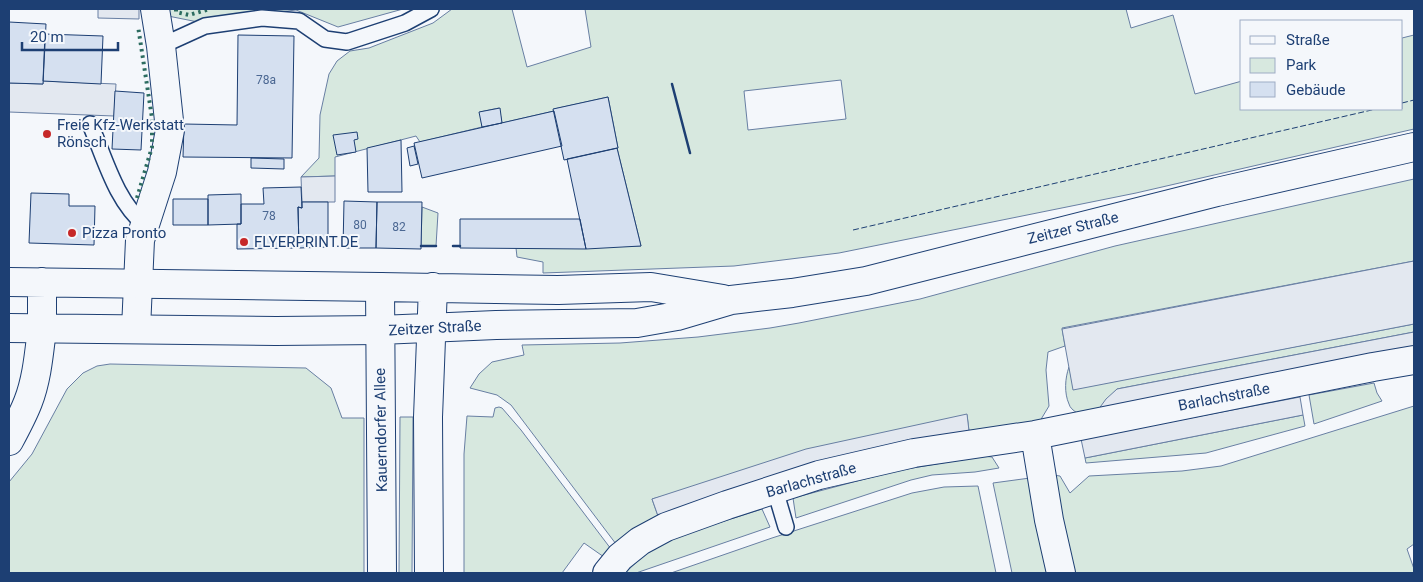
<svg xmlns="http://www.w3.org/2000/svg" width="1423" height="582" viewBox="0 0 1423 582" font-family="Roboto,sans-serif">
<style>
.green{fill:#d7e8df;stroke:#687fa3;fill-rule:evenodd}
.parking{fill:#e3e8f0;stroke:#687fa3}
.building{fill:#d5e0f0;stroke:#1d3f73}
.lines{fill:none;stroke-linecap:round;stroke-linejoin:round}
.lane-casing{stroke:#1d3f73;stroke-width:18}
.street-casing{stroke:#1d3f73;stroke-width:30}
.secondary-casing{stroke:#1d3f73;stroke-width:30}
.primary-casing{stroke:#1d3f73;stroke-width:30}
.lane{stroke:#f4f7fb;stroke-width:15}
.street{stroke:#f4f7fb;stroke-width:28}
.secondary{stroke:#f4f7fb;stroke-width:28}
.primary{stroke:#f4f7fb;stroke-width:28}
.hedge{stroke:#2c6c60;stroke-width:4;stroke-dasharray:2.5 4;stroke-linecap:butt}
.fence{stroke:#1d3f73;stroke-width:1;stroke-dasharray:6 2.5;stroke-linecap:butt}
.wall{stroke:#1d3f73;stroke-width:2.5}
.poi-dot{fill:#c62828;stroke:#f4f7fb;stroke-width:2}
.labels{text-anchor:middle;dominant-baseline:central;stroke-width:4;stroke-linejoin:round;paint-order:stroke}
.number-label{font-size:12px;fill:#4b6792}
.poi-label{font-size:15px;fill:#1d3f73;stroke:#f4f7fb;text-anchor:start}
.street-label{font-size:15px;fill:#1d3f73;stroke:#f4f7fb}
</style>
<rect width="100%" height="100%" fill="#f4f7fb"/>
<path class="green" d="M168,9h235l-65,18 -42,-17 -98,12 -30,-6z
M452,9h60l15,58 64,-20 -6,-38h541l5,19 42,-13 22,79 47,-13v28h160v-71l12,-3v94l-278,64 -297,60 -105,13 -191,7v-11l-26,-5 -1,-9 125,-2 -24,-98h1l-10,-51 -54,12v2l-52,12 -3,-15 -19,4 2,15 -62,15 -4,-6 -81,21v19l-34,1 18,-19 1,-43 9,-41 8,-13 13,-10 19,-3 64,-25zM841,80l5,39 -98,11 -4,-39z
M1414,179v82l-352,67 3,18 -17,6 -2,18 3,36 -9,15 -71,10 -2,-16 -315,84 6,17 -16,8 -26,20 -105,-139 -14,-10 -27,-7 9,-14 13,-12 32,-7 -2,-10 98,-2 78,-6 72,-9 29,-5 121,-24 195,-53z
M422,207l16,6 -2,33h-15z
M1414,324v8l-297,57 -19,21 -21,3c-4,-3 -7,-5 -8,-9 -5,-11 -4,-26 0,-37l5,22z
M110,364l196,4 25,20 11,30h22v155h-355v-91l23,-28 35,-65 16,-16 14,-7z
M1374,383l3,10 5,8 -68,23 -5,-29z
M1414,406v138l-7,5 7,20v4h-341l-20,-98 7,1 10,17 19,-17 93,-5 39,-5z
M499,407l3,1 19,22 90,119 -7,8 -20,-14 -22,30h-98v-119l3,-38 26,1 2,-9z
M1303,415l2,11 -99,27 -120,10 -1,-5z
M400,417h13l-1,156h-13z
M983,456l9,1 7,11 -24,4 -43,3 -21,5 -115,38 -3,-20 102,-27z
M1030,478l19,95h-37l-19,-90z
M978,486l18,87h-325l101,-35 140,-45 32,-6z
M762,509l8,18 -134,46h-7l-3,-1 21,-20 24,-14z"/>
<path class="parking" d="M98,9h41v10l-41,-1z
M43,81l73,3 -2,32 -105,-4v-29l34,1z
M335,176v26h-33l-1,-25z
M1414,261v63l-341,66 -11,-61z
M1414,332v18l-316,60 8,-11 11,-10z
M1300,397l3,18 -218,43 -4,-19z
M967,414l2,17 -156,34 -155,51 -6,-17 154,-50z"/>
<path class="building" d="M9,22l37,2 -3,60 -34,-1z
M45,34l58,2 -2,48 -58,-3z
M238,35l56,1 -2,122 -109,-1 1,-33 53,1z
M115,91l29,2 -3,57 -29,-1z
M608,97l10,51 -54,12 -11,-51z
M500,108l2,15 -20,4 -3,-15z
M554,111l8,35 -140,32 -8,-35z
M357,132l1,7 -4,1 2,12 -19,3 -4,-20z
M401,140l1,52h-34l-1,-44z
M414,146l4,18 -8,2 -3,-18z
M617,148l24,98 -55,3 -19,-90z
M251,158l33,1v10l-33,-1z
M301,187l1,21 -4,-1 1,41 -62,1v-25h4v-20h23l-1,-16z
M31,193l38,1v12h26l-1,39 -65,-2z
M241,194v30l-33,1v-30z
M173,199h35v26h-35z
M344,201l33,1 -1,46h-33z
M302,202h26v45l-29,1 -1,-41 4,1z
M377,202h45l-1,47 -45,-1z
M460,219h120l6,30 -126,-1z"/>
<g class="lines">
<g class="lane-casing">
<path id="lane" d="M161,46l44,-20 57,-8 37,3 26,18 22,3 58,-19 26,-14
M90,124c15,34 25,76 55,101
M775,490l11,37"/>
</g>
<g class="street-casing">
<path id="street" d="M136,329l4,-89 22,-68 8,-42 -9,-84 -6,-37
M1035,435l14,85 12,53
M9,441c7,-13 14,-26 19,-39 9,-23 11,-49 14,-73
M607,573l13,-16 20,-16 26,-14 61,-22 92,-30 95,-22 121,-18 338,-68 41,-7"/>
</g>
<g class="secondary-casing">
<path id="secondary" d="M9,282l371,5
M9,328l267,3 104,-1
M42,329v-47"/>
</g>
<g class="primary-casing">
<path id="primary" d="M380,330l116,-5 141,-2 40,-7 54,-16 61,-7 74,-12 351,-89 197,-45
M382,573l-2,-286 178,3 93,-3 72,12
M429,573l-1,-156 5,-130"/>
</g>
<use href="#lane" class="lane"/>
<use href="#street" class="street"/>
<use href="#secondary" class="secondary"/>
<use href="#primary" class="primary"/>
<path class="hedge" d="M176,9v3l13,3 21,-6
M137,198l15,-51v-29l-14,-92"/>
<path class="fence" d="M1402,103l12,-3
M853,230l523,-121"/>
<path class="wall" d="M672,84l18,69
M421,246h15
M453,246h7"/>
</g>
<g class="poi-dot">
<circle cx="47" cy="134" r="5"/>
<circle cx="72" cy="233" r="5"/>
<circle cx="244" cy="242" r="5"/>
</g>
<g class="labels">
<g class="number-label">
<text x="266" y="80">78a</text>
<text x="269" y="216">78</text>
<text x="360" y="225">80</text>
<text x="399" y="227">82</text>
</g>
<g class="poi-label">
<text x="57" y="125">Freie Kfz-Werkstatt<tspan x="57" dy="17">Rönsch</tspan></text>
<text x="82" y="233">Pizza Pronto</text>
<text x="254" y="242">FLYERPRINT.DE</text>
</g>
<g class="street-label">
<text transform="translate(1073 228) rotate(-14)">Zeitzer Straße</text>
<text transform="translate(435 328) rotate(-3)">Zeitzer Straße</text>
<text transform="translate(1224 397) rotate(-11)">Barlachstraße</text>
<text transform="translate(381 430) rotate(-91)">Kauerndorfer Allee</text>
<text transform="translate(811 480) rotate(-16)">Barlachstraße</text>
</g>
</g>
<rect width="1423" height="582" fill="none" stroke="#1d3f73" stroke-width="20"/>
<rect x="1240" y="20" width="162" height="90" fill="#f4f7fb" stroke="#9eadc5"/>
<rect x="1250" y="36" width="25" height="8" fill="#f4f7fb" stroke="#9eadc5"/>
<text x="1286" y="45" font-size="15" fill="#1d3f73">Straße</text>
<rect x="1250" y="58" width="25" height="15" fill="#d7e8df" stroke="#9eadc5"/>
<text x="1286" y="70" font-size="15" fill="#1d3f73">Park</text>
<rect x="1250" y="82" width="25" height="15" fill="#d5e0f0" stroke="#9eadc5"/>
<text x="1286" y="95" font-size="15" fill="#1d3f73">Gebäude</text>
<path d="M22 42v8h96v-8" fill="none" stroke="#1d3f73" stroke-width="2.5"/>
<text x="30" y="42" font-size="15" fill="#1d3f73" stroke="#f4f7fb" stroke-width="4" paint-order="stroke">20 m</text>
</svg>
